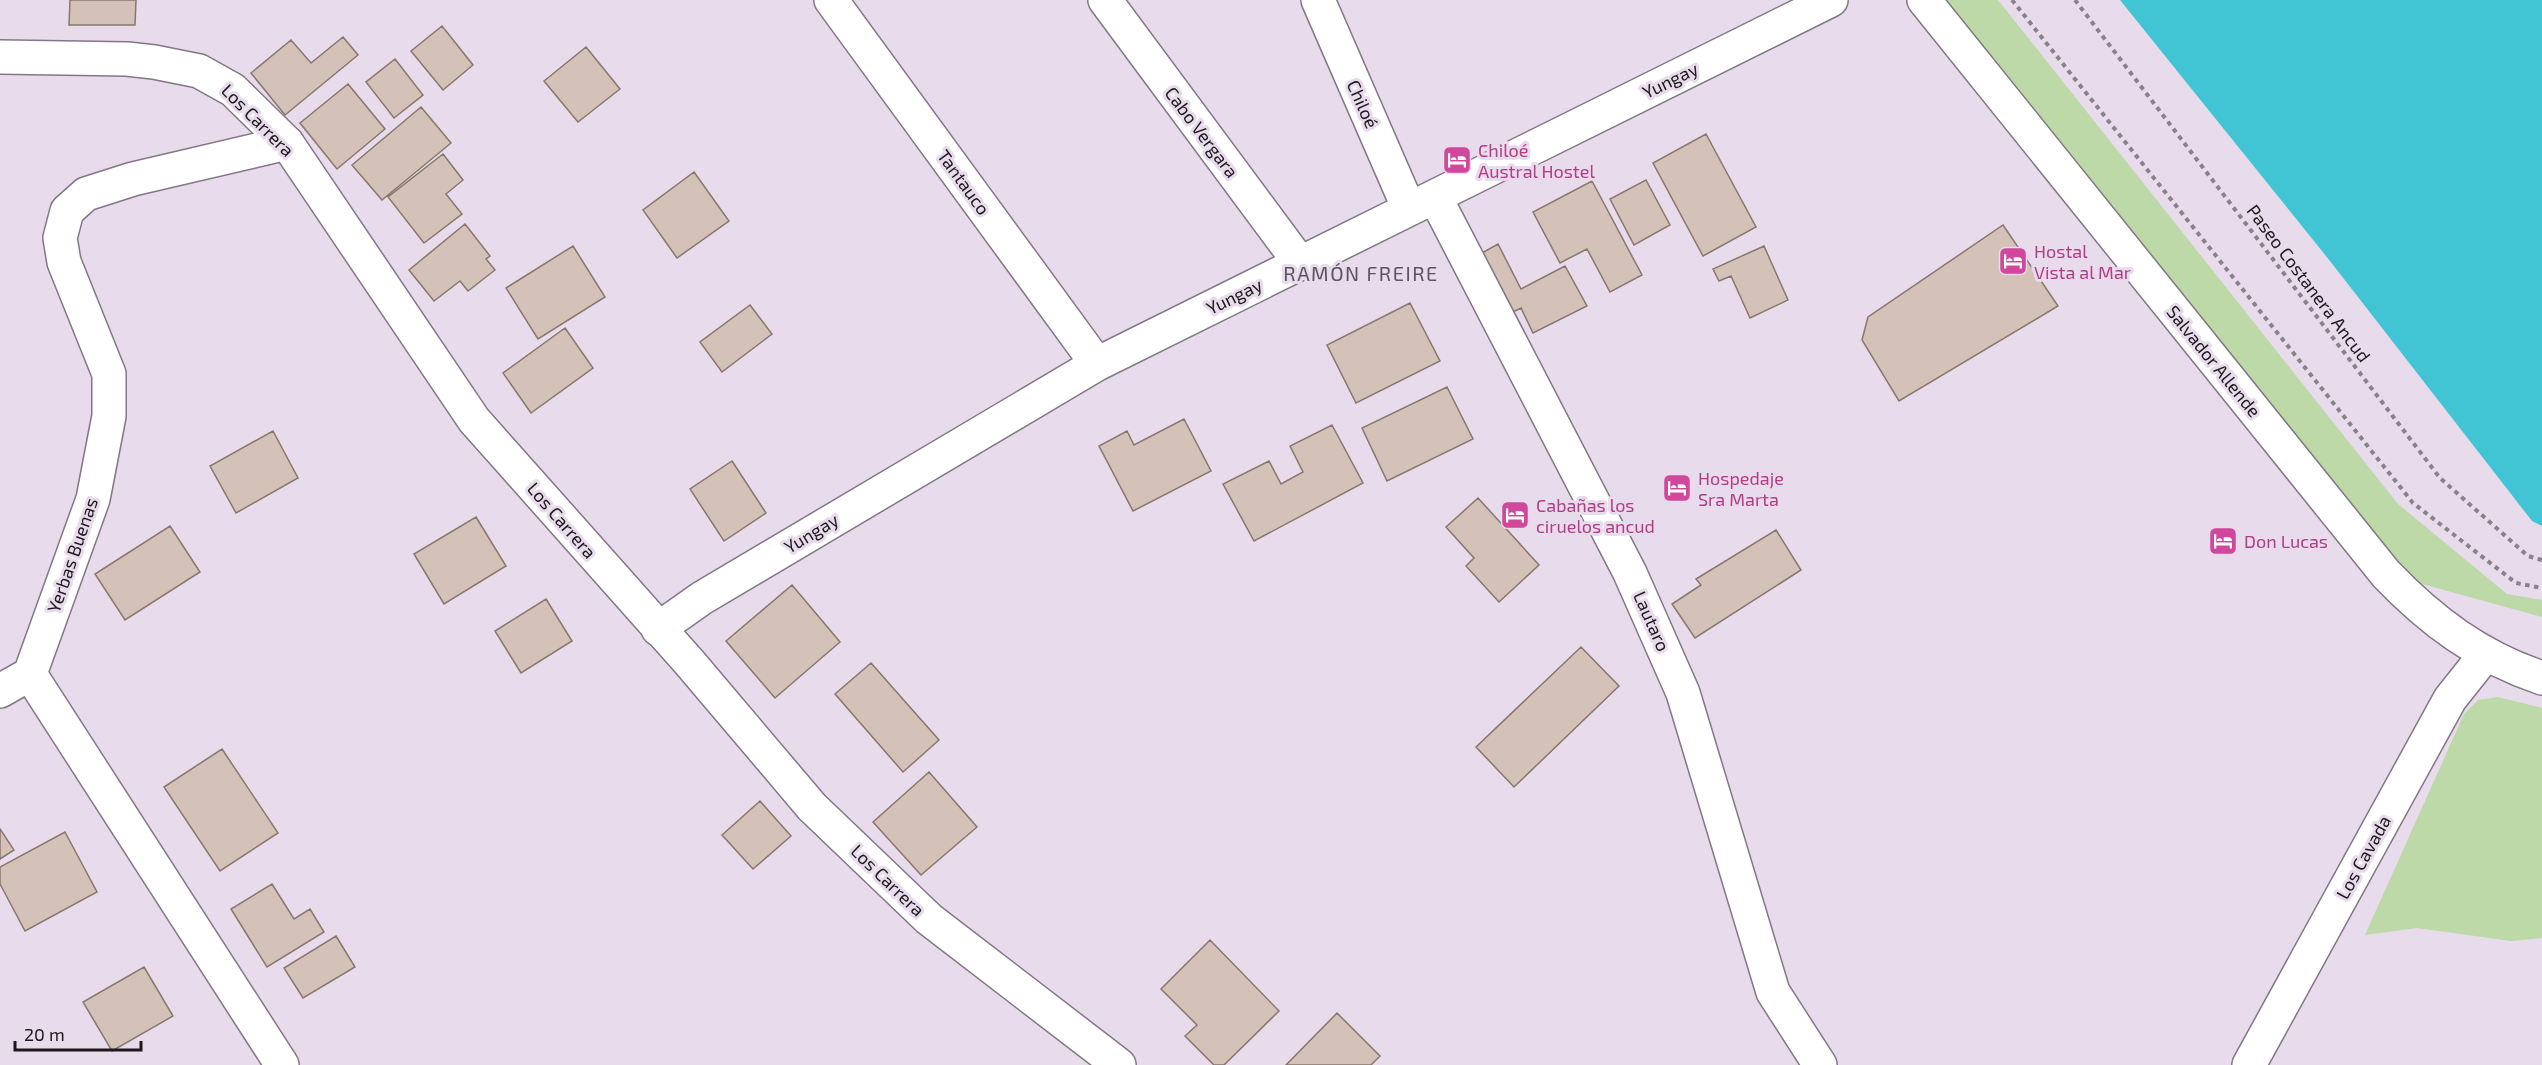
<svg xmlns="http://www.w3.org/2000/svg" width="2542" height="1065" viewBox="0 0 2542 1065" font-family="'Exo 2',sans-serif">
<style>
.green{fill:#bcd9a7}
.water{fill:#41c5d5}
.building{fill:#d4c1b8;stroke:#88776e;stroke-width:1.5}
.lines{fill:none;stroke-linecap:round;stroke-linejoin:round}
.street-casing{stroke:#837785;stroke-width:36}
.secondary-casing{stroke:#837785;stroke-width:36}
.path{stroke:#8a818c;stroke-width:4;stroke-dasharray:4.5 4.5;stroke-linecap:butt}
.street{stroke:#fff;stroke-width:33}
.secondary{stroke:#fff;stroke-width:33}
.labels{text-anchor:middle;dominant-baseline:central;stroke-width:6;stroke-linejoin:round;paint-order:stroke}
.street-label{font-size:18px;fill:#1c181d;stroke:#e8dbeb}
.hotel-label{font-size:18px;fill:#b23c85;stroke:#e8dbeb;text-anchor:start}
.neighbourhood-label{font-size:20px;letter-spacing:1.5px;fill:#5e5361;stroke:#e8dbeb}
</style>
<rect width="100%" height="100%" fill="#e8dbeb"/>
<path class="green" d="M1927,0h71l400,504 109,90 35,6v17l-156,-43z
M2498,697l44,11v230l-31,3 -94,-13 -52,7 99,-221 14,-14z"/>
<path class="water" d="M2120,0h422v526l-10,-5 -202,-260z"/>
<path class="building" d="M70,0h66l-1,25h-66z
M442,26l31,39 -30,25 -32,-39z
M343,37l15,18 -73,60 -34,-42 40,-33 20,23z
M586,47l34,42 -42,33 -34,-41z
M395,59l28,36 -29,23 -28,-36z
M348,84l37,45 -48,40 -37,-46z
M421,107l30,36 -69,57 -30,-35z
M1706,134l50,93 -53,29 -50,-93z
M443,154l20,26 -17,14 16,20 -38,29 -36,-46z
M694,172l35,49 -52,37 -34,-48z
M1646,180l24,45 -36,20 -24,-46z
M1592,181l50,94 -32,17 -23,-43 -27,14 -27,-51z
M465,224l25,32 -4,3 9,11 -27,21 -8,-10 -26,20 -25,-31z
M2003,225l55,81 -159,95 -37,-61 6,-23z
M1498,244l23,45 44,-23 22,40 -54,27 -12,-25 -10,5 -31,-59z
M573,246l32,51 -67,42 -32,-51z
M1764,246l24,54 -38,18 -19,-42 -12,5 -6,-12z
M1410,303l30,58 -84,42 -29,-58z
M750,305l22,29 -50,38 -22,-30z
M565,328l28,40 -62,45 -28,-40z
M1447,387l26,52 -86,42 -25,-53z
M1184,419l27,52 -78,40 -34,-65 28,-15 7,14z
M1332,425l31,58 -109,58 -31,-57 46,-23 12,23 22,-12 -13,-26z
M273,431l25,47 -62,35 -26,-47z
M732,461l34,52 -42,28 -34,-52z
M1478,498l61,67 -40,37 -33,-36 8,-8 -28,-31z
M476,517l30,49 -62,38 -30,-50z
M170,526l30,46 -75,48 -30,-46z
M1776,530l25,40 -106,68 -23,-34 29,-19 -5,-6z
M792,585l48,57 -65,56 -49,-57z
M546,599l26,42 -51,32 -26,-42z
M1581,647l38,39 -105,101 -38,-40z
M871,663l68,77 -36,32 -68,-78z
M222,749l56,84 -58,38 -56,-84z
M929,772l48,55 -56,48 -48,-53z
M760,801l31,35 -38,33 -31,-34z
M0,829l14,21 -14,9z
M65,832l32,60 -72,39 -25,-47v-17z
M272,884l22,35 16,-10 14,23 -57,35 -36,-58z
M336,936l19,31 -52,31 -19,-30z
M1210,940l69,71 -55,54h-10l-29,-29 12,-11 -36,-36z
M144,967l29,49 -61,35 -29,-49z
M1337,1013l43,43 -9,9h-85z"/>
<g class="lines">
<g class="street-casing">
<path id="street" d="M831,0l266,364
M1105,0l195,263
M1318,0l91,209
M1435,197l195,376 53,120 90,299 47,73
M658,629l44,-31 395,-234 734,-364
M30,674l63,-175 16,-83v-42l-45,-112 -4,-24 7,-27 19,-17 47,-15 154,-36
M30,674l252,391
M0,691l30,-17
M2249,1065l201,-366 35,-44"/>
</g>
<g class="secondary-casing">
<path id="secondary" d="M1924,0l462,574c45,47 93,83 156,104
M0,57l127,2 27,3 45,9 34,19 54,53 187,277 216,243 122,144 117,112 190,146"/>
</g>
<path class="path" d="M2012,0l401,503 103,80 26,5
M2075,0l365,478 88,78 14,4"/>
<use href="#street" class="street"/>
<use href="#secondary" class="secondary"/>
</g>
<defs>
<g id="hotel-square" transform="scale(1.5)"><rect x="-9" y="-9" width="18" height="18" rx="4" fill="#d1479c" stroke="#e8dbeb"/><path d="M-6-4.5h1.5V1H6V5H4.5V3h-9V5H-6ZM-4 0a1.8 1.8 0 1 1 3.6 0ZM.5 0V-2.5h3Q6-2.5 6 0Z" fill="#fff"/></g>
</defs>
<g fill-rule="evenodd">
<use href="#hotel-square" x="1457" y="160"/>
<use href="#hotel-square" x="2013" y="261"/>
<use href="#hotel-square" x="1677" y="488"/>
<use href="#hotel-square" x="1515" y="515"/>
<use href="#hotel-square" x="2223" y="541"/>
</g>
<g class="labels">
<g class="street-label">
<text transform="translate(1670 80) rotate(-26)">Yungay</text>
<text transform="translate(1363 104) rotate(66)">Chiloé</text>
<text transform="translate(258 120) rotate(45)">Los Carrera</text>
<text transform="translate(1202 132) rotate(53)">Cabo Vergara</text>
<text transform="translate(964 182) rotate(54)">Tantauco</text>
<text transform="translate(2309 283) rotate(53)">Paseo Costanera Ancud</text>
<text transform="translate(1234 296) rotate(-26)">Yungay</text>
<text transform="translate(2214 361) rotate(51)">Salvador Allende</text>
<text transform="translate(562 520) rotate(49)">Los Carrera</text>
<text transform="translate(811 533) rotate(-31)">Yungay</text>
<text transform="translate(72 555) rotate(-71)">Yerbas Buenas</text>
<text transform="translate(1652 621) rotate(66)">Lautaro</text>
<text transform="translate(2363 857) rotate(-61)">Los Cavada</text>
<text transform="translate(888 880) rotate(44)">Los Carrera</text>
</g>
<g class="hotel-label">
<text x="1478" y="150">Chiloé<tspan x="1478" dy="21">Austral Hostel</tspan></text>
<text x="2034" y="251">Hostal<tspan x="2034" dy="21">Vista al Mar</tspan></text>
<text x="1698" y="478">Hospedaje<tspan x="1698" dy="21">Sra Marta</tspan></text>
<text x="1536" y="505">Cabañas los<tspan x="1536" dy="21">ciruelos ancud</tspan></text>
<text x="2244" y="541">Don Lucas</text>
</g>
<g class="neighbourhood-label">
<text x="1361" y="273">RAMÓN FREIRE</text>
</g>
</g>
<path d="M15 1041v9h126v-9" fill="none" stroke="#1c181d" stroke-width="3"/>
<text x="24" y="1041" font-size="18" fill="#1c181d" stroke="#e8dbeb" stroke-width="4.5" paint-order="stroke">20 m</text>
</svg>
